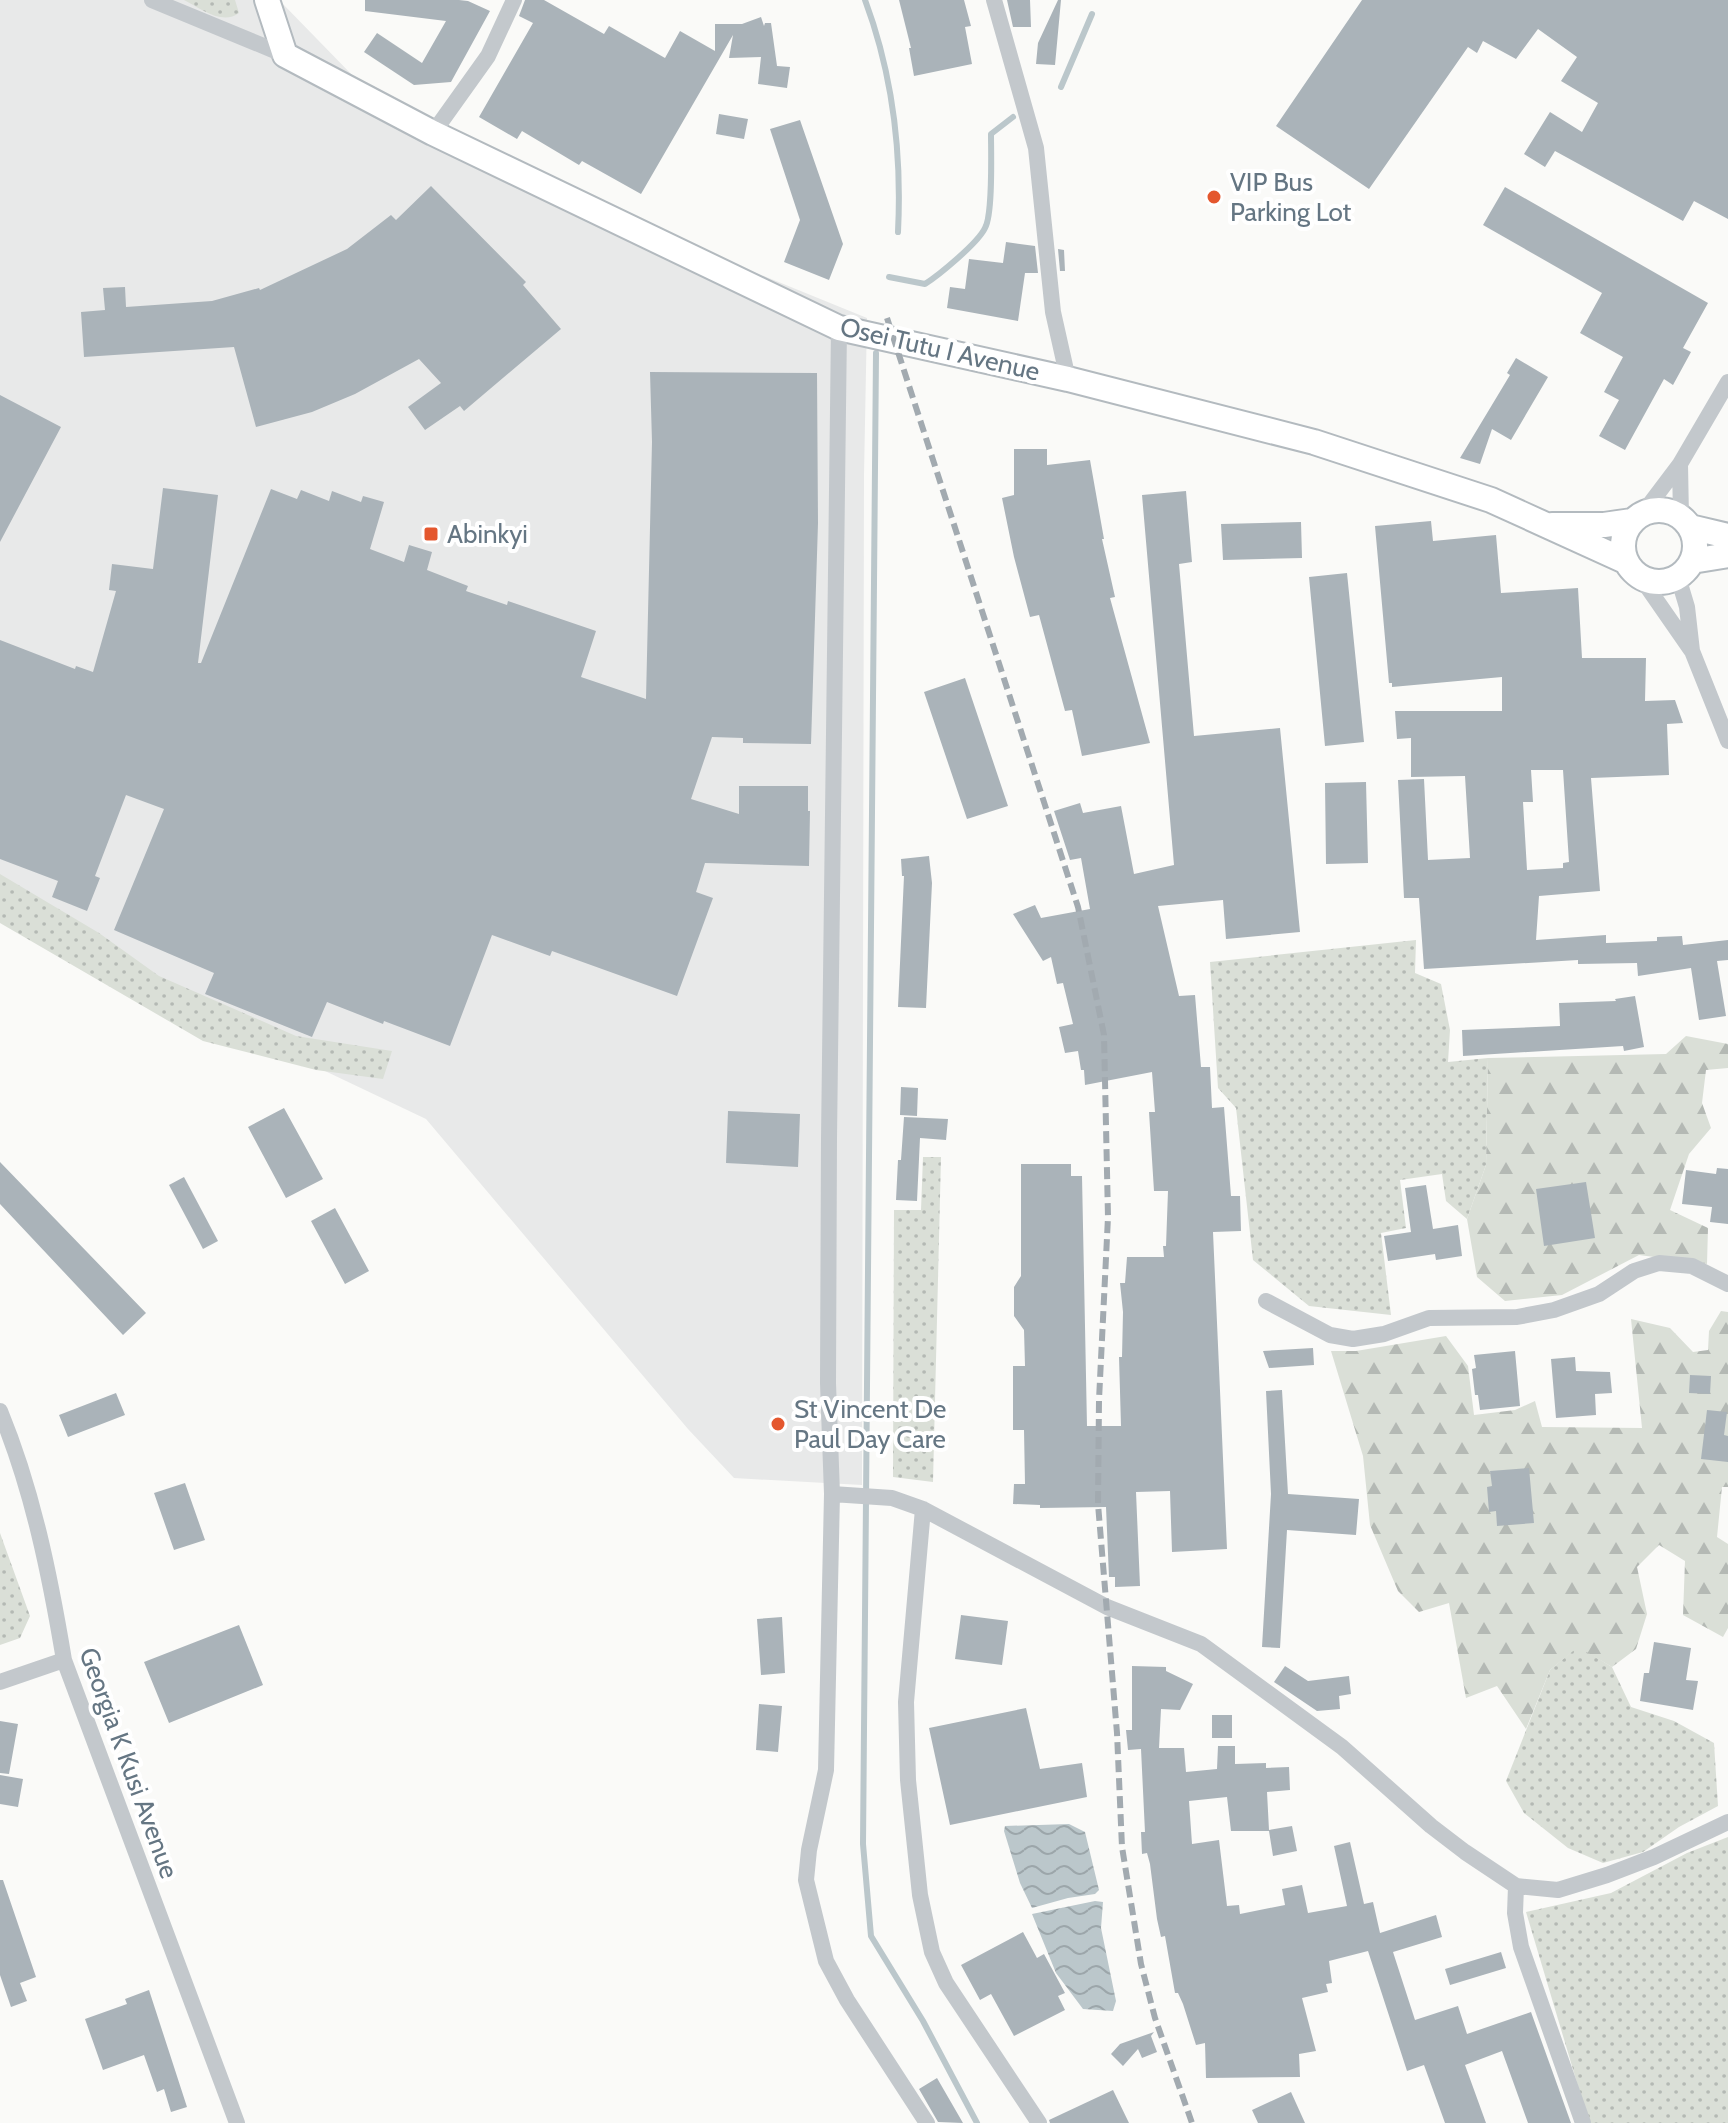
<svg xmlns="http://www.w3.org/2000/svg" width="1728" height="2123" viewBox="0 0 1728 2123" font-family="Cabin,sans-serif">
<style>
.built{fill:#e8e9e9}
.grass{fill:url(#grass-dots)}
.forest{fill:url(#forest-firs)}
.water{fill:url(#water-waves)}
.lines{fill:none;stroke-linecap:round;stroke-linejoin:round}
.stream{stroke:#bbc7cb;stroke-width:6}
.building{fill:#aab3b9;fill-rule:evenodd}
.secondary-casing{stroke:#b3babf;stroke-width:28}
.street{stroke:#c3c8cc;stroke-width:16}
.secondary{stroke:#fff;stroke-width:24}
.rail{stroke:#a2aab0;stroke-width:6;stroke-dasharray:12 6;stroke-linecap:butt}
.poi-dot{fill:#e4572e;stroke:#fff;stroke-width:3}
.labels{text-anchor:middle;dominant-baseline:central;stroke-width:8;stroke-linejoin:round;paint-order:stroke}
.poi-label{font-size:26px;fill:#657683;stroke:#fff;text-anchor:start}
.street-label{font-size:26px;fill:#657683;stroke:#fff}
</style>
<defs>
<pattern id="grass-dots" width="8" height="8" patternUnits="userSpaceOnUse" patternTransform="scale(2)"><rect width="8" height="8" fill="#dadfd7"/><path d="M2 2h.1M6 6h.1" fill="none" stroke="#b4b9b4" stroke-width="1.8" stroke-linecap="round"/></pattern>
<pattern id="forest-firs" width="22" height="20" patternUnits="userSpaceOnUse" patternTransform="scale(2)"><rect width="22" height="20" fill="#dadfd7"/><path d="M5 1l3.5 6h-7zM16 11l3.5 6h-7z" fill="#b4b9b4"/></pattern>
<pattern id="water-waves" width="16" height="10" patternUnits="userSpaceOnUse" patternTransform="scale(2)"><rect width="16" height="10" fill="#bbc7cb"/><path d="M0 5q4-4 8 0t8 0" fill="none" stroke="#9ca6aa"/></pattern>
</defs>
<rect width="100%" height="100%" fill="#fafaf8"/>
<path class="built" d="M0,0h279l76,78 98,52 254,123 160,65 -3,157 -2,1010 -128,-7 -46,-49 -262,-310 -362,-172 -64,-54z"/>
<path class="grass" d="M184,0h51l4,13c-17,13 -39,-5 -55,-13z
M0,874l99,59 60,43 137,60 96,15 -9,28 -67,-9 -113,-29 -203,-118z
M1416,940l-1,33 26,11 9,46 -2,32 40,-4 -2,107 -19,54 -21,-18 -4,-27 -42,6 6,48 -25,5 10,82 -82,-9 -56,-46 -17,-152 -18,-20 -8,-126z
M923,1157h18l-8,325 -40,-5 1,-267h27z
M0,1533l30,83 -10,22 -20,7z
M1578,1646l34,21 19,40 43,14 40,22 4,63 -39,21 -36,25 -40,11 -35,-15 -44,-35 -18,-32 44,-111z
M1728,1837v286h-139l-63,-211 85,-19 76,-40z"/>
<path class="forest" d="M1686,1036l42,8v24l-22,2 -4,33 9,25 -22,26 -19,56 38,18 -1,36 -68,-9 -77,40 -57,6 -28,-24 -10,-58 19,-54 2,-107 178,-4z
M1721,1311l7,1v175h-6l-5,50 11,7v84l-5,9 -40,-22 2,-54 -26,-16 -22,22 10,47 -11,35 -24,18 -34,-20 -28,23 -24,59 -29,-43 -31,12 -17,-95 -30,9 -21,-21 -28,-66 -7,-69 -32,-105h25l90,-15 22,30 6,49 41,-5 20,-9 7,26 100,1 -11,-109 39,9 23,24 15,-2 1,-19z"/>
<path class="water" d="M1069,1824l16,8 14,58 -4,4 -27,4 -36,10 -12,-25 -16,-52 1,-5z
M1095,1901l8,1 -2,26 15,73 -3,10 -30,-2 -27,-36 -24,-59z"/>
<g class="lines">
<path class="stream" d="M865,0c28,75 37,152 33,232
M1061,87l31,-73
M889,277l36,7c14,-9 53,-41 60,-56 8,-14 6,-75 6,-94l22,-17
M876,353l-13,1491 8,92 52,85 54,102"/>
</g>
<path class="building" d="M365,0h94l9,1 22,10 -39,71 -37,3 -50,-33 13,-19 45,30 24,-42 -81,-10z
M525,0h19l60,34 5,-8 56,32 15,-27 35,20v-27h27l19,-7 3,9 1,-3h6l6,43 13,1 -3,21 -29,-4 3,-27 -32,1 4,-23 -92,159 -59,-33 -3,4 -57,-34 -5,8 -38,-22 54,-94 -14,-7z
M899,0h65l7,26 -6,1 7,37 -58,12 -5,-28h2z
M1007,0h23l1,27h-18z
M1058,0h3l-6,65 -19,-1 2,-21z
M1362,0h366v219l-34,-18 -11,20 -128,-70 -10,16 -21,-13 26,-42 32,20 16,-29 -37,-22 16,-24 -39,-28 -22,30 -33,-18 -6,12 -9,-6 -99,142 -93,-63z
M719,114l29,5 -4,20 -28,-5z
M800,120l43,124 -14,36 -45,-18 16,-42 -30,-91z
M431,186l95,96 -3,3 38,44 -97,82 -4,-5 -35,24 -17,-23 33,-24 -22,-24 -64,35 -43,18 -56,15 -22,-80 -150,10 -3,-45 24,-2 -2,-22 22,-1 1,20 86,-6 47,-13 1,2 87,-41 44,-34 5,5z
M1505,187l203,116 -25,45 8,4 -18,33 -9,-6 -39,71 -26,-14 20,-36 -15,-8 19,-35 -43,-24 22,-40 -119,-68z
M1006,242l29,4 3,27h-13l-7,48 -71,-13 3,-21 15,2 4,-30 34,4z
M1058,249l6,1 1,21h-5z
M1516,358l32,19 -37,63 -19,-11 -12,35 -20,-6 50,-83 -3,-2z
M650,372l167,1 1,150 -7,221 -68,-1v-5l-31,-1 -21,62 48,15v-28h69v25h2l-1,55 -104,-3 -9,29 17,6 -36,98 -125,-45 -2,5 -58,-21 -42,111 -66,-25 -1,3 -56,-22 -15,35 -107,-43 9,-21 -100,-43 50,-121 -38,-14 -31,81 5,2 -13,33 -35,-14 6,-16 -58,-22v-219l75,29 1,-3 17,6 23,-81 -7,-1 3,-26 41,5 10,-81 55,7 -20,168h3l70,-174 26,10 4,-9 28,11 3,-10 29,11 2,-6 21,6 -14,47 34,13 5,-17 23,7 -5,18 41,16 -2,5 41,14 1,-4 88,30 -15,46 65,22 6,-257z
M0,395l61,32 -61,115z
M1014,449h33v16l43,-5 14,79h-2l13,58 -5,1 40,145 -68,13 -10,-46 -7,1 -26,-96 -9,2 -16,-60 -12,-59 12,-3z
M1186,491l6,71 -13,2 15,172 86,-8 20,204 -74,7 -3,-39 -65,6 21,90 16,-1 6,72h9l2,41 12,-1 7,89h9l1,35 -28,1 14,317 -55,3 -2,-61 -34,1 4,94 -25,1v-10h-6l-3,-70 -66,1v-3l-27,-1 1,-20h11l-1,-54h-11v-64h12l-1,-36 -10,-14v-29l7,-11v-112h50v12h11l5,250h34l-2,-69h3l1,-45 -3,-29h5l2,-26h37l-1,-11h3l2,-55h-14l-5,-79h6l-3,-40 -67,13 -1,-15h-3l-3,-19 -13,2 -6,-26 14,-3 -10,-41 -6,1 -6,-27 -8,4 -30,-47 22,-9 6,13 49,-9 -9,-51 -11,2 -16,-49 26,-8 3,10 38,-7 13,68 40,-9 -32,-370z
M1431,521l2,20 63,-6 5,58 77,-5 4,70h64l-1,43 30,-1 8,23 -16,1 2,51 -78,3 9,113 -61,5 -3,44 70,-5v8l51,-2v-4l25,-1 1,9 45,-5v20l-11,1 9,55 -27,4 -8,-52 -53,8 -1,-13 -59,1v-4l-154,9 -5,-71h-15l-6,-118 26,-1 4,81 42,-2 -5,-82 -54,1v-39l-14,1 -2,-28h107v-34l-110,10v-4h-3l-14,-157zM1531,770h32l6,92 -6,1v5l-36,2 -4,-68h10z
M1301,522l1,36 -79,2 -2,-36z
M1347,573l17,169 -39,4 -16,-169z
M965,678l43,128 -41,13 -43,-127z
M1366,782l2,81 -42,1 -1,-81z
M929,856l3,27 -6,125 -28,-1 6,-131h-2l-1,-17z
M1635,996l9,51 -20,4 -1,-5 -160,10 -1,-26 98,-4 -1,-23 57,-2 -1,-2z
M901,1087l17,1 -1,28 -17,-1z
M284,1108l39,71 -37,19 -38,-71z
M728,1111l72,3 -2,53 -72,-4z
M904,1117l44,2 -2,21 -26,-2 -3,63 -21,-1 2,-40h3z
M0,1162l146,151 -23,22 -123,-131z
M1717,1168l11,1v55l-18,-2 2,-15 -30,-3 4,-34 30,4z
M184,1177l34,64 -15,8 -34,-64z
M1586,1182l9,56 -51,8 -8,-57z
M1426,1185l7,44 25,-4 4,31 -26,4 -1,-6 -47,7 -4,-25 27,-4 -6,-44z
M335,1208l34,63 -24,13 -34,-63z
M1313,1348l1,17 -45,3 -6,-17z
M1515,1351l5,55 -40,4 -2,-15h-3l-3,-26 4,-1 -2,-13z
M1575,1357l1,14 34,1 2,21 -17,1 1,21 -40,3 -5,-59z
M1690,1375l21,1 -1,18 -21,-1z
M1282,1390l6,104 71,5 -3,36 -69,-5 -7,118 -18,-1 9,-153 -5,-103z
M116,1393l9,22 -57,22 -9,-22z
M1707,1410l20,2 -3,23 4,1v26l-27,-3z
M1529,1468l5,55 -37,3 -1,-15 -7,1 -2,-25 5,-1 -2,-15z
M185,1483l20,57 -31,10 -20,-57z
M961,1615l47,6 -6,44 -47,-6z
M782,1617l3,56 -24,2 -4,-56z
M239,1625l24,60 -94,38 -25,-61z
M1654,1642l37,6 -5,32 12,1 -5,29 -53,-9 4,-28h5z
M1132,1666l34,1v4l27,13 -13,26 -19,-1 -2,39h25l2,24 31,-3 1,-23h17v18l31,-1v5l23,-1 1,23 -23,2 2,38 23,-4 5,25 -24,5 -4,-25h-38l-4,-34 -38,4 3,43 27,-4 8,66 12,-1 1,9 45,-9 -3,-16 20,-4 6,28 39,-7 -13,-60 16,-4 14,62 9,-2 7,31 56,-18 6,22 -49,15 22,68 43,-14 9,28 64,-22 40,111h-43l-26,-72 -37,14 21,58h-41l-21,-58 -17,6 -39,-120 -39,10 3,22 -6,1 2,8 -26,6 14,53 -17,3 1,23 -94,1 -1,-35 -9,2 -13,-41 -5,-11h-3l-10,-57 -4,1 -4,-18 -7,-55 -3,-11 -5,1 -1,-22h4l-4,-83 -13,1 -2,-20h6z
M1285,1666l23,15 41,-5 2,18 -12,2 1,13 -23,2 -43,-29z
M759,1704l23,2 -4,46 -22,-2z
M1026,1708l14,61 42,-6 5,34 -137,28 -21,-97z
M1212,1715h20v23h-20z
M0,1721l18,3 -9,50 -9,-1z
M0,1775l23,4 -5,28 -18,-3z
M0,1880h3l33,97 -16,6 7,18 -16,6 -11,-32z
M1023,1932l14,26 7,-4 21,39 -7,3 7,14 -51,26 -23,-42 -11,6 -19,-35z
M1501,1952l5,16 -56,17 -5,-16z
M149,1990l38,117 -16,5 -7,-23 -7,3 -13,-37 -41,15 -18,-51 42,-15 -2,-5z
M1154,2032l-3,4 6,16 -15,6 -4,-9 -15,17 -12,-12 9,-10z
M937,2078l26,45 -25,-1 -19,-33z
M1113,2090l16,33h-79l-1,-3z
M1291,2092l14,31h-47l-6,-13z"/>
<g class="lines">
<g class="secondary-casing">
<path id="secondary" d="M267,0l18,55 148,78 406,195 229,51 246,63 177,58 134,61
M1623 546a36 36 0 1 1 72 0a36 36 0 1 1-72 0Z
M1552,525h52l28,-4
M1690,527l38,9
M1692,561l36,-6"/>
</g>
<path class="street" d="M152,0l133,55
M994,0l42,148 17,164 15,67
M433,133l55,-77 26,-56
M839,328l-10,811 -1,244 4,111 -6,276 -17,80 -3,30 20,81 21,39 80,123
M1680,464l1,53
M1643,513l37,-49 48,-82
M1678,577l9,30 5,44 36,90
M1641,578l50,72
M1266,1301l64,34 23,4 31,-5 45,-16 88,-1 37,-7 45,-16 35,-23 25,-8 33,3 36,18
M0,1411c33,80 50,165 64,249l173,463
M832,1494l60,4 31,11 184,98 94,37 141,103 89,79 34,26 51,34 42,4 49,-15 47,-18 74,-35
M923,1509l-17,193 2,78 12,115 12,57 14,31 93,140
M0,1682l64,-22
M1516,1886l-1,27 6,34 62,176"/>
<use href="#secondary" class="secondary"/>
<path class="rail" d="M887,318l191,589 26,128 4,182 -9,183 -1,104 19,229 5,114 19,117 14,54 37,105"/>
</g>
<g class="poi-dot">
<circle cx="1214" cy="197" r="8"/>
<rect x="423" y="526" width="16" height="16" rx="4"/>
<circle cx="778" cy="1424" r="8"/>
</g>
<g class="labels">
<g class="poi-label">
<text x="1230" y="182">VIP Bus<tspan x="1230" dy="30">Parking Lot</tspan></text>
<text x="447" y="534">Abinkyi</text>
<text x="794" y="1409">St Vincent De<tspan x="794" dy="30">Paul Day Care</tspan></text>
</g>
<g class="street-label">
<text transform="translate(940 349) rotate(13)">Osei Tutu I Avenue</text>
<text transform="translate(129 1763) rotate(70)">Georgia K Kusi Avenue</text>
</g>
</g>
</svg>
